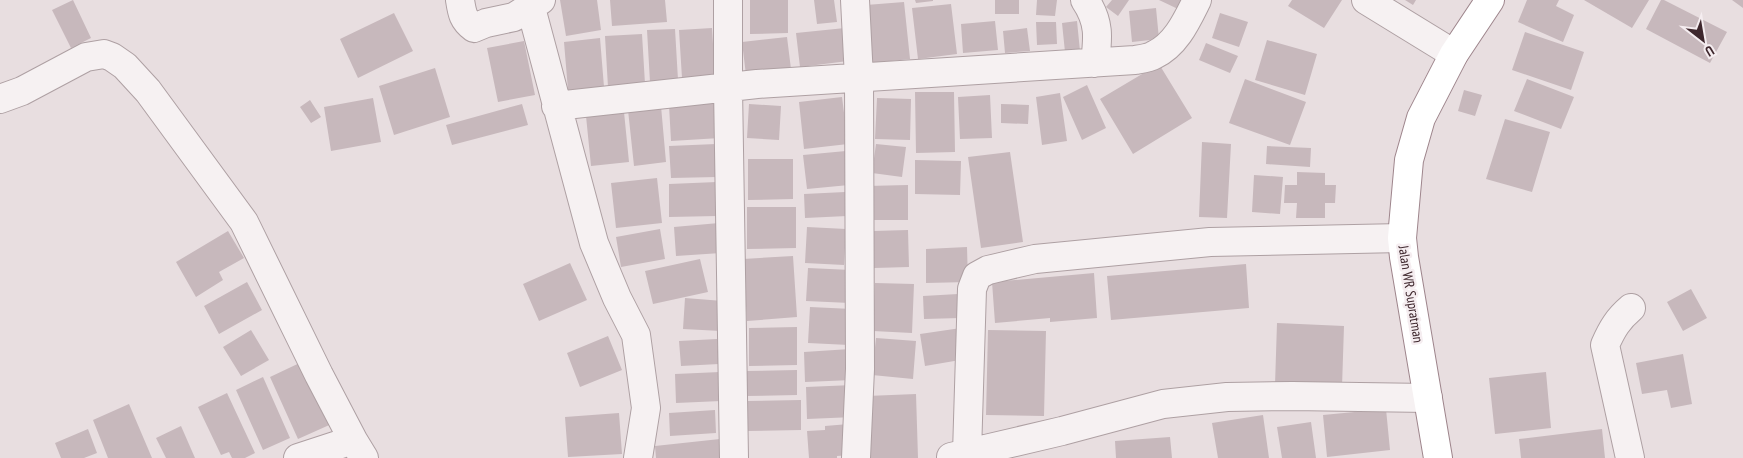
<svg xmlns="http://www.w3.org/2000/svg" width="1743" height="458" viewBox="0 0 1743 458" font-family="'PT Sans Narrow',sans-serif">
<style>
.building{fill:#c7b8bc}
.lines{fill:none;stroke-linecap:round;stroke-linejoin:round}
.minor-casing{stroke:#aea0a3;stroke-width:30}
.trunk-casing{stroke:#9e858c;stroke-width:30}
.minor{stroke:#f6f1f2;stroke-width:28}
.trunk{stroke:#fff;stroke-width:28}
.labels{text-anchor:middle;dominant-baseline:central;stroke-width:5;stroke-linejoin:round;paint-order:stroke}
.street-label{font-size:14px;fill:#3e272d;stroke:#f5edf0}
</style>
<rect width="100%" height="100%" fill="#e8dee0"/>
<path class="building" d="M73,0l18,38 -20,10 -19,-38z
M560,0h37l4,30 -35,6z
M610,0h55l2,22 -55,4z
M750,0h38v33l-38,1z
M814,0h20l3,22 -20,2z
M915,0h18v1l-17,2z
M995,0h24v14h-24z
M1037,0h20l-2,16 -19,-1z
M1112,0h17l-11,16 -12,-9z
M1159,0h24l-5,9z
M1292,0h50l-18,28 -36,-22z
M1405,0h11l-3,5z
M1527,0h32l-3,6 18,9 -11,27 -45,-20z
M1584,0h65l-17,28z
M1661,0h3l63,32 -17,31 -64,-34z
M1732,0h11v8z
M904,2l6,57 -38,4 -6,-58z
M951,4l6,50 -39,5 -6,-51z
M1156,8l3,31 -27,3 -3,-31z
M394,13l19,38 -55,27 -18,-39z
M1220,13l28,9 -9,25 -27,-9z
M995,21l3,29 -35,3 -2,-29z
M1077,21l3,30 -15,1 -3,-29z
M1036,22h20l1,22 -20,1z
M712,28l3,48 -33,2 -3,-48z
M845,28l3,33 -48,6 -4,-34z
M1027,28l3,23 -25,2 -2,-22z
M675,29l3,51 -28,2 -3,-52z
M1525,32l59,20 -13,38 -59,-20z
M642,34l3,50 -37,3 -3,-51z
M787,37l4,32 -45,6 -4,-33z
M600,38l4,49 -36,3 -4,-48z
M1267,40l50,14 -12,41 -50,-15z
M524,41l11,54 -37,7 -11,-54z
M1206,43l32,13 -8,17 -31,-13z
M1159,64l33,54 -59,36 -33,-55z
M435,68l15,49 -56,18 -15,-49z
M1245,79l61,23 -16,43 -61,-22z
M1527,79l47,18 -13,32 -47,-18z
M1087,85l19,43 -24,12 -19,-43z
M1464,90l18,5 -7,21 -17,-5z
M915,92h39l1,60 -39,1z
M1060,93l7,48 -25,4 -6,-48z
M990,95l2,43 -32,1 -2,-42z
M842,97l6,47 -44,5 -5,-47z
M373,98l8,44 -50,9 -7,-44z
M877,98l34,1 -1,41 -35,-1z
M310,100l11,17 -10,6 -11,-16z
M717,102l3,36 -49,3 -2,-36z
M522,104l6,21 -76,20 -6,-20z
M749,104l32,2 -2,34 -32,-2z
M1001,104l28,1 -1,19 -27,-1z
M661,106l5,56 -32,4 -6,-56z
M624,112l5,50 -38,4 -5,-50z
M1505,119l45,13 -18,60 -46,-13z
M1202,142l29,2 -4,74 -28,-1z
M716,144l1,33 -46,1 -2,-32z
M876,144l30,3 -4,30 -30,-4z
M1267,146l44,2 -1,19 -44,-3z
M846,151l3,34 -42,4 -4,-34z
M1010,152l13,90 -42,6 -13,-91z
M748,159h45v40l-45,1z
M915,160l46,1 -1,34 -45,-1z
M1297,172l28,1v12h11l-1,18h-10v15h-29l1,-15h-13l1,-18h12z
M1254,175l29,2 -3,37 -28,-2z
M657,178l5,45 -46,5 -5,-45z
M717,182v34l-48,1v-33z
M908,185v35h-40l-1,-34z
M845,192l2,24 -42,2 -1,-24z
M747,207h49v41l-49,1z
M719,223l2,30 -45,3 -2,-29z
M807,227l39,2 -2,36 -39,-2z
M660,229l5,30 -44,8 -5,-30z
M908,230l1,37 -35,1 -1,-37z
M228,231l16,27 -25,14 4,8 -27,17 -20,-35z
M967,247l1,35 -42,1v-34z
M793,256l4,61 -50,4 -4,-62z
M700,259l8,33 -55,12 -8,-33z
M570,263l17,37 -48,21 -16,-37z
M1246,264l3,44 -138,12 -4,-44z
M808,268l43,2 -1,33 -44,-2z
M1094,273l3,45 -47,4v-4l-55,5 -3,-41z
M247,282l15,28 -43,24 -15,-28z
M875,283l39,1 -2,49 -39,-2z
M1691,289l16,29 -24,13 -16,-29z
M958,294l2,24 -36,1 -1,-23z
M685,298l38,3 -2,30 -38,-2z
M810,307l42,2 -3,36 -41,-2z
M1277,323l67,3 -2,61 -67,-2z
M797,327v38l-48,1v-38z
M961,328l5,31 -41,7 -5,-32z
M251,330l18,30 -28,16 -18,-29z
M988,330l58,1 -2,85 -58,-1z
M608,336l14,34 -42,17 -13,-34z
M876,338l40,3 -3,38 -41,-4z
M717,339l2,25 -38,2 -2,-25z
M850,349l2,31 -47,2 -1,-30z
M1683,354l9,50 -21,4 -4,-18 -25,4 -6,-31z
M308,359l28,63 -38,17 -28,-62z
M797,370v25l-52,1v-25z
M720,372l1,29 -45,2 -1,-29z
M1546,372l5,56 -56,6 -6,-56z
M263,377l27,61 -27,12 -27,-60z
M853,385l1,32 -47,2 -1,-32z
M227,393l28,60 -10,5h-13l-3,-6 -8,3 -23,-48z
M916,394l2,64h-48l-3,-62z
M801,400v30l-54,1v-30z
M129,404l23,54h-44l-15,-38z
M1386,409l4,41 -63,7 -4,-42z
M715,410l1,23 -46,3 -1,-23z
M619,413l3,41 -54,3 -3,-40z
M1263,415l6,43h-51l-6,-35z
M1311,422l5,36h-34l-5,-31z
M849,424l2,31 -14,1v2h-28l-2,-27 18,-1v-4z
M181,426l14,32h-29l-10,-20z
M88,429l9,24 -13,5h-23l-6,-15z
M1602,429l3,29h-84l-2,-19z
M1170,437l2,21h-56l-1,-17z
M720,439l2,19h-66l-1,-12z"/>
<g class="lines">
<g class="minor-casing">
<path id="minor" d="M460,0c2,13 3,20 14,28l12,-5 28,-6 27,-17
M728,0v88l6,370
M855,0l4,78 1,291 -4,89
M1085,0c15,22 13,38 10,63
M1366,0l88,54
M531,8l63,235 23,55 19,37 10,73 -8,50
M0,99l22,-8 64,-34 18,-3 8,3 13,9 23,25 96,131 75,153 34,65
M556,106l201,-22 378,-24c6,-1 14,-2 19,-5 22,-10 33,-35 43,-55
M967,453l5,-164 5,-13 11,-6 47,-11 175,-17 192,-4
M951,457l111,-26 101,-27 64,-7 65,-1 136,2
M298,458l55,-18 11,18
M1630,458l-25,-113c7,-16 13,-26 26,-37"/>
</g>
<g class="trunk-casing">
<path id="trunk" d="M1438,458l-34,-201 -2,-19 7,-78 12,-42 33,-64 36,-54"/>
</g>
<use href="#minor" class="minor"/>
<use href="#trunk" class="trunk"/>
</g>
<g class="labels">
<g class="street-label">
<text transform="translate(1411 294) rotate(81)">Jalan WR Supratman</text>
</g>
</g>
<g transform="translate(1703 40) rotate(149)" stroke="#f5edf0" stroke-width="4" paint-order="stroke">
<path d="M0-4L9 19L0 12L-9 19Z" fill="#3e272d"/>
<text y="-8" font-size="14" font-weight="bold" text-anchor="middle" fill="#3e272d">U</text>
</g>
</svg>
